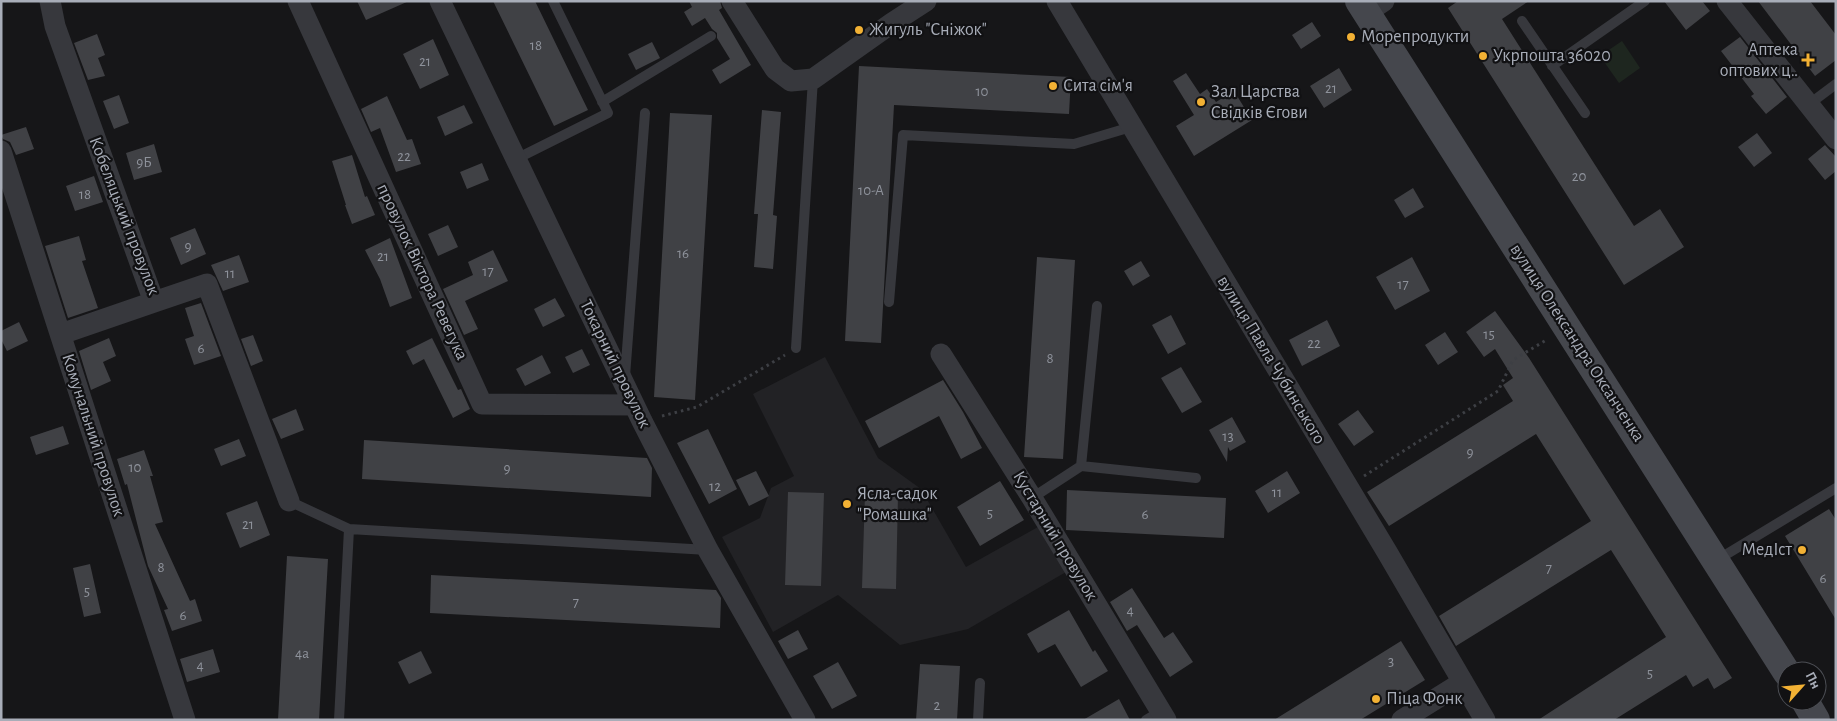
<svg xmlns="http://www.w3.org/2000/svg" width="1837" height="721" viewBox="0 0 1837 721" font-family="'Alegreya Sans',sans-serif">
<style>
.built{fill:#222225}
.green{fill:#1e261f}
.building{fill:#404145}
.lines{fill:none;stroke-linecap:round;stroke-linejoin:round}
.path{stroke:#3d3f44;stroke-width:3;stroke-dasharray:2.5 4;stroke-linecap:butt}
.lane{stroke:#37383d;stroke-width:10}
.street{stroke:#37383d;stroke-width:21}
.secondary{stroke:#45474d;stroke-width:28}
.poi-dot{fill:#f2b134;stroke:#111113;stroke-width:2}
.labels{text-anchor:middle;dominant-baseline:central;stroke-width:4.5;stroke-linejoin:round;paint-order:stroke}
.number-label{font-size:15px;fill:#8e929b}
.poi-label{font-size:18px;fill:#a8adb8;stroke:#111113;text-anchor:start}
.street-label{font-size:18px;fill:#a8adb8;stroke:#111113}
</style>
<rect width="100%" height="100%" fill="#161618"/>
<path class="built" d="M825,357l53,101 43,31 45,78 72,-40 28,45 -98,57 -68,16 -62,-50 -65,37 -51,-95 38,-19 11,-30 23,-12 -41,-82z"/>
<path class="green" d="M1622,41l18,27 -21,15 -19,-27z"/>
<path class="building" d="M357,1h52l-43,19z
M493,1h42l53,109 -34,16z
M689,1h31l2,7 -3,2 32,55 -31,19 -8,-14 18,-11 -13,-21v-5l-5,-4 -7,-11 -13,8 -8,-14 8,-5z
M1458,1h71l-27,18 132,207 26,-17 24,38 -60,38 -176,-277z
M1664,1h38l8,10 -24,19z
M1758,1h52l26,34v25l-21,16z
M1312,22l9,14 -20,13 -9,-14z
M97,34l8,21 -7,3 7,18 -17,4 -14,-37z
M1740,37l47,60 -21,17 -15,-18 3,-2 -33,-43z
M433,39l16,36 -29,14 -17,-35z
M652,42l8,16 -24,12 -8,-16z
M859,66l212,11 -2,37 -175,-9 -13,238 -36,-2z
M1339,68l13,22 -28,18 -14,-22z
M1186,73l14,21 7,-5 9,13 18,-11 18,29 -58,36 -18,-30 18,-11 -21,-34z
M119,95l10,28 -15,6 -11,-28z
M387,96l20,44 5,-1 9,25 -25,8 -16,-44 -9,4 -10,-23z
M464,105l9,18 -28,13 -8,-19z
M762,110l19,2 -8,103 4,1 -4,53 -19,-2 4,-53h-4z
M670,113l42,2 -17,285 -41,-3z
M26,127l8,22 -18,6 -6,-13 -7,-3 -2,-4z
M1757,133l15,20 -18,14 -16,-20z
M154,144l8,28 -28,8 -8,-27z
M1825,145l11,12v14l-11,9 -17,-21z
M352,155l13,42 2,-1 8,19 -23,9 -7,-19h1l-14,-44z
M482,163l7,17 -22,9 -7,-17z
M94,176l9,26 -28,9 -9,-25z
M1413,188l11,19 -19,11 -11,-18z
M448,225l10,22 -20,9 -10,-22z
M195,228l11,26 -25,11 -11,-27z
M79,236l7,24 -4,1 16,47 -30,10 -23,-72z
M390,238l22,60 -22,9 -10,-28 -15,-29z
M493,250l15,31 -43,20 13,28 -14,6 -21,-46 30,-14 -5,-13z
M239,255l10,27 -26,9 -12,-26z
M1037,257l38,3 -12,199 -39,-2z
M1412,257l18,34 -35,19 -19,-33z
M1141,261l9,15 -17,10 -9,-15z
M555,298l10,18 -22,11 -9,-18z
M201,303l20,53 -27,9 -9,-26 9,-3 -9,-28z
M1495,311l34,47 203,320 -18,11 -6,-11 -15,9 -7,-12 -72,45h-76l128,-83 -55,-87 -155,96 -17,-30 152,-95 -55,-87 -147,92 -22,-34 146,-91 -10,-16 10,-7 -18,-29 -11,8 -18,-25z
M1171,315l15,29 -18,10 -16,-29z
M1327,320l13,26 -38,20 -13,-26z
M19,322l9,19 -21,10 -6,-12v-8z
M1445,332l13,20 -20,13 -13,-20z
M253,335l10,26 -12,5 -10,-27z
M109,338l7,18 -13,6 8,19 -20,9 -12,-39z
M432,338l26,52 3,-1 9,20 -17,9 -29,-59 -11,6 -7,-14z
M582,349l8,16 -17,8 -8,-16z
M542,355l9,18 -26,13 -9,-17z
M1181,367l21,35 -20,11 -21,-35z
M943,380l20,32 19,36 -21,11 -22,-43 -60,32 -14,-27z
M296,409l8,21 -23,9 -9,-20z
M1358,410l16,22 -20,14 -16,-22z
M1232,417l14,25 -16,9 -2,-4 -1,15 -18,-32z
M63,426l6,18 -33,11 -6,-18z
M708,429l29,60 -28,15 -32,-61z
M239,439l7,17 -25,10 -7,-17z
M364,440l283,18 5,10 -1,29 -289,-18z
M144,450l9,26h-3l13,46 -8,2 35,77 5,-2 7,22 -30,10 -8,-21 4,-1 -20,-43 -21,-82 -2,1 -8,-26z
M756,471l13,25 -20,10 -13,-26z
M1287,471l13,22 -32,20 -13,-22z
M1000,481l24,39 -44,26 -23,-39z
M1067,490l159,8 -2,40 -158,-8z
M788,492l36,1 -3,93 -36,-1z
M865,494l33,1 -2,94 -34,-1z
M257,501l13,34 -30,13 -14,-35z
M1829,509l7,11v100l-51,-84z
M287,556l41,3 -9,161h-41z
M90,564l11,49 -17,4 -11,-49z
M431,575l285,15 5,8 -1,30 -290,-15z
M1132,588l32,50 9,-6 20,30 -23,15 -33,-52 -10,6 -17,-29z
M1069,610l24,42 2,-2 13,21 -27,16 -26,-43 -17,9 -11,-19z
M798,630l10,19 -20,10 -10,-18z
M1401,641l24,39 -65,40h-86z
M213,649l7,23 -33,10 -7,-23z
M421,651l11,22 -23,11 -11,-22z
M838,662l19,34 -25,13 -19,-33z
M920,664l40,2 -3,54h-41z
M1119,699l11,21h-47z"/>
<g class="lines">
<path class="path" d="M662,416l35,-9 88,-52
M1364,476l134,-85 15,-31 35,-21"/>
<path class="lane" d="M1522,21l63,92
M1552,66l93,-65
M602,102l109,-66
M1808,105l28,-21
M516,159l92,-46 -55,-112
M889,302l14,-167 171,9 57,-17
M1097,306l-16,160 115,12
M796,348l17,-269
M625,376l20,-263
M1032,498l49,-32
M289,501l60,28 359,21
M1717,560l119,-72
M339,720l10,-191
M978,720l2,-37
M1146,720l15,-9"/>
<path class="street" d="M50,1l5,25 99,276 53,-18 82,217
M298,1l184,403 152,1
M440,1l202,420 66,129 97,170
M732,1l43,68 16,12 22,-2 79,-56 34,-22
M1057,1l330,551 98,168
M1727,1l109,138
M1366,13l18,-12
M1,151l184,569
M61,334l93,-32
M941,354l91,144 134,222
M1402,720l61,-38"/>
<path class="secondary" d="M1359,1l428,672
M1805,701l11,19"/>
</g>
<g class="poi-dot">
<circle cx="859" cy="30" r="5"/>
<circle cx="1351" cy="37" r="5"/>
<circle cx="1483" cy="56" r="5"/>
<path d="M1805.5 52.5h5v5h5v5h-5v5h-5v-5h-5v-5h5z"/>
<circle cx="1053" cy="86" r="5"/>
<circle cx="1201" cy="102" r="5"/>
<circle cx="847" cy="504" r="5"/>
<circle cx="1802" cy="550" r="5"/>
<circle cx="1376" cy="699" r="5"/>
</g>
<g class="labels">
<g class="number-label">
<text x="536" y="45">18</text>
<text x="425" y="61">21</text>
<text x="1331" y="88">21</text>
<text x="982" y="91">10</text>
<text x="404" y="156">22</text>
<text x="144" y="162">9Б</text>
<text x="1579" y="176">20</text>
<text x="871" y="190">10-А</text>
<text x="85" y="194">18</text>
<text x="188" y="246">9</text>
<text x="683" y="253">16</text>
<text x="383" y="256">21</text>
<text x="488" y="271">17</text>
<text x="230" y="273">11</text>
<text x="1403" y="284">17</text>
<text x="1489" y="334">15</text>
<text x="1314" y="343">22</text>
<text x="201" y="348">6</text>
<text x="1050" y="358">8</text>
<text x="1228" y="436">13</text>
<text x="1470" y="452">9</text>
<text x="135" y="467">10</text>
<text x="507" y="468">9</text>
<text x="715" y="486">12</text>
<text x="1277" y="492">11</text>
<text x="990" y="513">5</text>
<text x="1145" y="514">6</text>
<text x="248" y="524">21</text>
<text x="161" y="567">8</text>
<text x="1549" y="568">7</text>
<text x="1823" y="578">6</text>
<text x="87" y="591">5</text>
<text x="576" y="602">7</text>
<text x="1130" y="610">4</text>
<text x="183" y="615">6</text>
<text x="302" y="653">4а</text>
<text x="1391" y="661">3</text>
<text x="200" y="665">4</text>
<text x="1650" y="673">5</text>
<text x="937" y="705">2</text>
</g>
<g class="poi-label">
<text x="869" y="30">Жигуль "Сніжок"</text>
<text x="1361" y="37">Морепродукти</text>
<text x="1798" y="50" text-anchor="end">Аптека<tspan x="1798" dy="21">оптових ц‥</tspan></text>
<text x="1493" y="56">Укрпошта 36020</text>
<text x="1063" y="86">Сита сім'я</text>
<text x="1211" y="92">Зал Царства<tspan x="1211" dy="21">Cвідків Єгови</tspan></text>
<text x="857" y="494">Ясла-садок<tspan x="857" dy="21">"Ромашка"</tspan></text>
<text x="1792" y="550" text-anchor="end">МедІст</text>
<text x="1386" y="699">Піца Фонк</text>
</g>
<g class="street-label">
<text transform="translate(124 216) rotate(69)">Кобеляцький провулок</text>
<text transform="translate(422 272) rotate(65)">провулок Віктора Ревегука</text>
<text transform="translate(1577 343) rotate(57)">вулиця Олександра Оксанченка</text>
<text transform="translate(1271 360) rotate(59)">вулиця Павла Чубинського</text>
<text transform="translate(615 364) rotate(64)">Токарний провулок</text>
<text transform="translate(93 435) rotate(72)">Комунальний провулок</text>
<text transform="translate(1055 536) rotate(59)">Кустарний провулок</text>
</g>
</g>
<rect width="1837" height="721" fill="none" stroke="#a8adb8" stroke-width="5"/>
<g transform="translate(1802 686) rotate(63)"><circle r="24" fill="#111113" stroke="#4d4f55"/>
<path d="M0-4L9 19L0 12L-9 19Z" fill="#f2b134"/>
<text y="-8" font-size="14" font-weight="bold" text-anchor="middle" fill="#a8adb8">Пн</text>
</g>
</svg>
